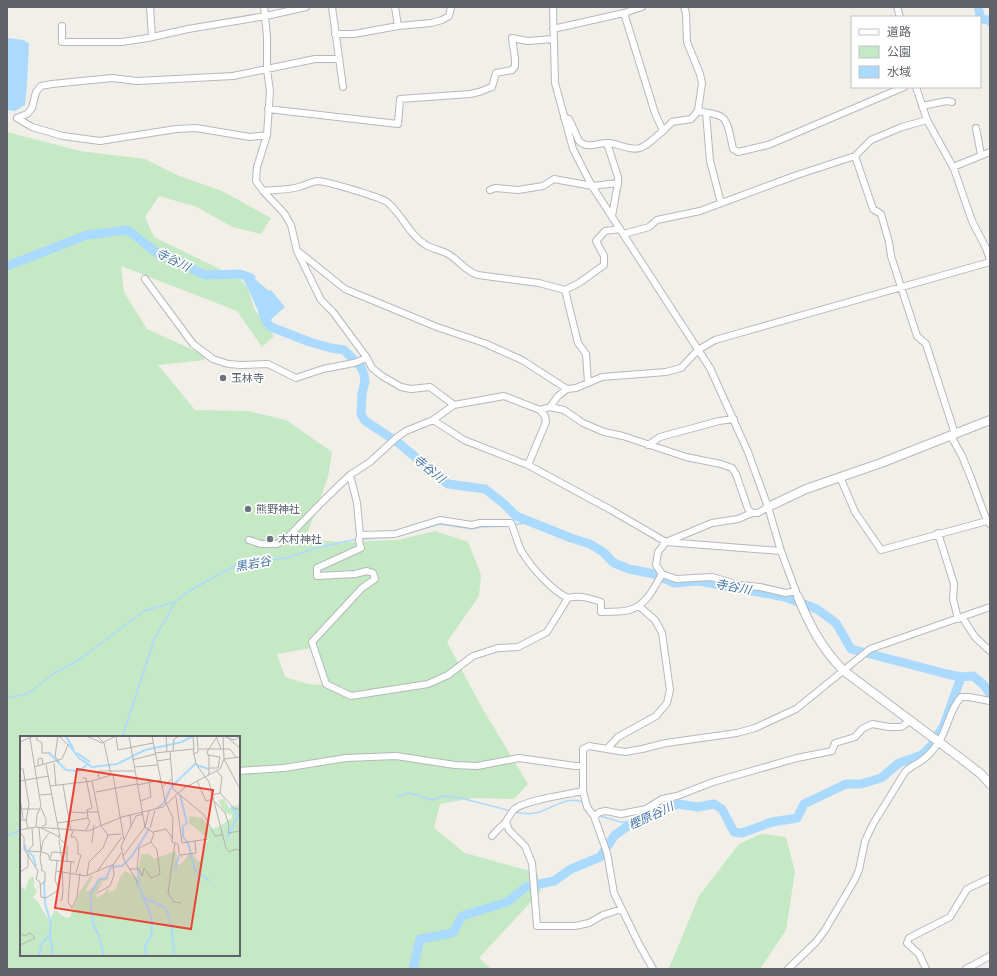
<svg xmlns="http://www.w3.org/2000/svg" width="997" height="976" viewBox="0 0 997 976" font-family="'Archivo Narrow','Noto Sans JP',sans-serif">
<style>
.green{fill:#c5e8c5;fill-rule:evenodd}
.water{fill:#aadaff}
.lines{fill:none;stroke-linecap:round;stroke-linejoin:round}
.stream{stroke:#aadaff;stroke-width:1.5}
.river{stroke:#aadaff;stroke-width:9}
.minor-casing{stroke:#b5b8bc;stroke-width:8}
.tertiary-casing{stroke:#b5b8bc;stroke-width:10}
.minor{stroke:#fff;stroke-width:6}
.tertiary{stroke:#fff;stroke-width:8}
.worship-dot{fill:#6b7280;stroke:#fff;stroke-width:1.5}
.labels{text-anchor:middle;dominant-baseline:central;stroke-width:3.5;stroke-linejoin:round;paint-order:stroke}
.worship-label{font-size:11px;fill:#5b616d;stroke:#fff;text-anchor:start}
.water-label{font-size:12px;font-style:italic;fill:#4174aa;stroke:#fff}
.inset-river{fill:none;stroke:#aadaff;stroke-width:2}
.inset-road{fill:none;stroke:#b3b3b1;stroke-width:1}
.view{fill:#ea4335;fill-opacity:0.15;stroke:#ea4335;stroke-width:2}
.inset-edge{fill:none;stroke:#5f6368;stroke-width:2}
</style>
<rect width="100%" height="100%" fill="#f1efe8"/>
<path class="green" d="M7,132l73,19 65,8 34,17 43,15 49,27 -10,16 -29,-7 -35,-20 -38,-11 -14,21 9,20 86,42 8,9 6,21 20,27 -12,11 -25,-36 -116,-45 3,26 23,37 55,25 3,6 -47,5 37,45 53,1 38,9 46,32 -4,25 -23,63 41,2 52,-2 37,-9 33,11 13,33 -2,21 -32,46 35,66 46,76 -14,15 -41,-1 -33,6 -6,24 31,25 72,20 4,18 -62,67 12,11h-484zM311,648l12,37 -15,-1 -23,-7 -8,-23zM21,737h218v218h-218z
M761,834l25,3 9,35 -9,58 -26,39h-92l4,-8 27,-65 40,-52z"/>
<path class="water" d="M7,38l17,2 5,4 -2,40 -2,21 -10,6 -8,-1z
M240,274h9l20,17 2,-1 14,17 -20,18c-9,-17 -15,-35 -25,-51z"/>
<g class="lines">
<path class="stream" d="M513,525l18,-3
M404,534l36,-10 32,5 9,-2 29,-1
M362,539l30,-2
M7,698l20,-4 28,-21 25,-14 64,-48 31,-9 14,-11 47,-26 51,-7 29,-10 41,-9
M122,737l32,-97 21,-38
M397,797l12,-4 24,7 10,-4 18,2 50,13
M514,812c9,2 17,3 25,0 16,-5 27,-16 44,-10
M598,815l2,1 21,6 14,-1
M7,836l14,-6"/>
<path class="river" d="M978,7l3,12 8,1 1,2
M7,266l80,-31 41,-5 29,23 48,22 35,-1 11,4
M263,313l4,10 4,4 39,15 21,6 13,2 17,17 3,8 1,7 -3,11 -1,21 4,7 31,20 52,43 37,5 18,14 13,13 55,22 19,6 13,8 11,11 15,6 25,5 20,9 25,-2 86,16 32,12 19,14 15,26 96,25 14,3 12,-1 11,9 6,9
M413,969l7,-30 33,-6 9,-17 45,-14 19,-15 28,-6 17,-12 29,-12 15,-22 20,-14 43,-17 20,3 16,-3 8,5 12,23 8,1 30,-11 25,-4 7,-14 42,-20h15l20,-6 18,-15 23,-8 9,-9 13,-21 17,-48"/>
<g class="minor-casing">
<path id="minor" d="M150,7l2,30
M264,7l3,29v34l3,21 -3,44 -10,32 -1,14 7,10 21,22 7,12 6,26 24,49 12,12 34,46 5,10 10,8 19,11 10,2 19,-2 24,18
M332,7l11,80
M395,7l3,19
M553,7l2,76 18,66 19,37 118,182 38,84 20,55 13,44 17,46
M684,7l2,6 1,29 13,32 2,9 -4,28
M897,7l3,10
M624,13l31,100 8,18 9,-9 19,-3 7,-8c7,2 20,2 25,7 6,5 8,23 10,31l5,3 30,-7 136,-58
M62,26v16h60l26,-4 40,-9 78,-13 40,-9
M553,29l71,-16 18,-6
M335,34h19l44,-8 33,-3 11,-3 7,-4 2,-9
M916,87l11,33 27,49 18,52 14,27 4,12
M922,106l25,-5 5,1
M268,109l130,15 2,-25 70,-5 9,-2 13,-5 4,-14 16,-3 3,-4v-7l-3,-21 16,3 25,-2
M706,113l4,48 11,42
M564,117l5,2 10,22c9,9 20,1 30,2 10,1 22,8 31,5 9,-3 16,-12 23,-17
M17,118l10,-4 5,-6 4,-16 5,-6 11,-2 60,-6 25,3 96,-5 82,-17h24
M17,118l15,9 31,9 37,5 76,-12 20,-1 54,9 17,-2
M976,128l5,27
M607,143l11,34v6l-6,33
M855,156l18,53 8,5 8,28 2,14 26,80 9,8 29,90
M953,167l37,-15
M490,190l5,-2 23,2 25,-4 11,-7 38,7 26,-3
M263,191c12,-1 25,-1 36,-4 7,-2 11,-5 18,-6 9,0 63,16 70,21 15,12 22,33 39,43 6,4 15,5 22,9 11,6 18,18 30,21l61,8 26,7 14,-7 25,-18v-9l-8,-15 9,-10 15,-2
M624,234l25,-7 8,-7 43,-9 97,-36 58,-19 16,-16 31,-13 25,-7
M299,252l46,37 92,38 47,16 38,17 45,29
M145,279l48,65 20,15 15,5 13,1 27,-1 28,14 27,-9 31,-6 13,-5
M565,290l13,53 8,11 2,29
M550,407l8,-11 9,-7 9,-1 26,-11 64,-5 15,-4 17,-18 17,-10 275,-78
M433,420l31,20 64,25 83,45 55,32 115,9
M951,436l11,20 9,22 16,43 3,3
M648,445l12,-8 59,-16 15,-2
M528,465l18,-43 -1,-6 -5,-6
M350,475l7,28 3,32 -1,6 2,7 -44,20v8l38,-2 12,-3 6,2 2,6 -13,9 -50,54 14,42 25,12 77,-12 20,-9 25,-19 25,-8 20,-1 29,-15 21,-34c12,-3 21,0 33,4v10c10,-1 23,1 31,-3 15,-5 23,-23 30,-35
M840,477l15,35 26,38 106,-29
M768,507l-10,6h-6l-14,6 -26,4 -46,19 -8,10 -2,13 6,9 14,5 36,-2 28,8 20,2 26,6 10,-2
M938,533l16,51 -1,15 5,20
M360,535l35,-1 45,-14 32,5 8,-2h31c4,9 6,20 11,29 10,16 29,38 46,46
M249,540l12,4h16l10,-6 38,-39 25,-24 20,-13 26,-24 10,-7 27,-11 21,-15 50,-9 36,14 10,-3 14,3 19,13 21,9 19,4 63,21 35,7 11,4 4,6 12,35 4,4
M962,617l13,20 15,14
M607,749l11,-12 38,-21 11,-13 3,-13 -8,-57 -7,-13 -16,-14
M239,771l45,-3 62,-10 50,-2 59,9 22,1 42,-8 56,8h8
M583,791l4,16 7,9 13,37 7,40 25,51 14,25
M594,816l6,-4 6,-1 15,3 25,-5 16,-10 15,-3 36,-14 84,-24 35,-7 3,-8 20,-6 7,-8 10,-5 17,3h12l9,-6
M506,822l3,8 16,16 7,17 5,63h38l14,-3 14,-8 19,-6
M492,836c4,-5 8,-9 13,-13 4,-5 5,-11 11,-15 15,-9 49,-13 67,-17v-42l6,-3 36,6 17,-3 24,-6 71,-10 18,-5 41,-19 74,-60 120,-42
M788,969l28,-27 9,-12 29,-49 5,-11 6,-29 8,-17 32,-52c5,-5 10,-7 16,-11 6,-4 13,-12 17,-18 10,-14 11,-33 23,-46h8l21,4
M926,969l-7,-15 -12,-11 2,-5 41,-21 17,-28 23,-11
M966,969l24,-13"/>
</g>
<g class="tertiary-casing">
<path id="tertiary" d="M768,507l38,-18 75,-26 109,-43
M798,597c12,29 24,52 46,74l119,89 18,14 9,10"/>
</g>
<use href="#minor" class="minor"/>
<use href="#tertiary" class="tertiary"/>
</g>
<g class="worship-dot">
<circle cx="223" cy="378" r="4"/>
<circle cx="248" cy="509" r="4"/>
<circle cx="270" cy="539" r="4"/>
</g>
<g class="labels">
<g class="worship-label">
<text x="231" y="378">玉林寺</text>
<text x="256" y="509">熊野神社</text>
<text x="278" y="539">木村神社</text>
</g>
<g class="water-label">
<text transform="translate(173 260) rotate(26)">寺谷川</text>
<text transform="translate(429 469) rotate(39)">寺谷川</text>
<text transform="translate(253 564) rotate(-11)">黒岩谷</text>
<text transform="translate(733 587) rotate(11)">寺谷川</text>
<text transform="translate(651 816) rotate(-25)">樫原谷川</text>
</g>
</g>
<g transform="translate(20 736)">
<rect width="220" height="220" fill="#f1efe8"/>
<path d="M204,63l5,9 8,-2 3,-6v156h-220v-71l5,5 5,-13h4v10l3,3 -4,8 5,4 11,19 6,-11 11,8 4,-1 10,-26 11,-16 2,1 -7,14 2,2 11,-12 9,-3 1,2 -6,2 -8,15 3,1 6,-3 5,-7v6l7,-4 4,-12 5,-6 12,6 4,-23h8l5,5 22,-8 1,13 3,1 11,-13 8,10 3,-3 2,-14 5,-6 -20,-16v-7l13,2 8,11 8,-2 14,-9v-3l-7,-2 -5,-9 -1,-4z" fill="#c5e8c5"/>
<path class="inset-river" d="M46,0l8,14M48,8l11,14 13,9 25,-3 28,-14 37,-8 11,-6M29,17l17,17 13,1 8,-6M57,17l13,9M177,29l12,4M160,59l7,28 -4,3v11l5,6 7,27 15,11M137,72l7,-5 7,-16 25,-24M207,102l11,-23 -7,-8M5,109l1,5 7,6 3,10M118,133l1,18 13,32v7M155,134l4,-15M24,145l1,22 6,21 -1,11 3,21M123,161l23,11 4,13M151,187l3,31M79,200l-6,-12 -3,-29 9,-16 7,-1 5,-11 11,-1 10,-10 17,-27M79,201l5,19M19,220l3,-13 8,-8M126,220l-1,-10 6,-10 1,-10"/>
<path class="inset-road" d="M18,0l-2,3 6,4v10h8M38,0l-3,20 4,6M66,0l16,7 14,-7M77,0l7,7 7,32h2l11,65M109,0l16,91M132,0l13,65 8,17 -1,24 6,2 1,9 3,4M146,0l1,16M173,0l1,14M177,0l1,13M196,0l5,13M203,0l11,4 6,-3M96,1l2,13 35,-7M10,2l11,68 -4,9 -1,12M209,3l11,9M0,6l14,-6M150,15l3,38 31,26 11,21 8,-1M153,15l1,-12 5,-3M135,17l38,-4 3,15 13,18 17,66 3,4 7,-3 4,2M173,18l5,-2v-3h32l6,8M188,19l12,2 -2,11h-8M204,23l16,30M204,23l16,-2M112,24l23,-6M137,25l13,-2M34,27l2,23M18,30v-7l4,-1 1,7M14,31l28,-8 6,-14 -9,-9M114,31l23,-2M0,33h3l6,35 -3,17M189,39v-18l-2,-5 9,-14M79,42l-1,-7h36M0,45l29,-5M72,45l9,45M177,45l9,20 7,-2M43,49l8,46M117,49l24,-5M30,50l42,-5 19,-6M142,51l10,-8M76,56l41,-8M200,57l14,15 6,2M20,59l12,-1M192,59l8,-2 2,-16 -5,-6M0,61l3,22M156,61l6,46M120,65l11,-4 -2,-16M195,66l10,11 4,12 -1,8 12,-2M21,72l5,11v6l-4,1M2,73h17M49,76l17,1M66,76h13M110,78l1,13M0,84h6l2,8M51,85l17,-3 -1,-8 5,-2 -6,-30h-3M37,87l14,-2M19,91l2,25M21,92l19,9 -14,-72M130,92l5,-18M0,94l16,-3 52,4 34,-14 41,-10 21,-19 36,-19 4,-10 -1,-23M66,94l4,-8 -2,-4M53,95l-2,6h4l3,6v11l3,1 -5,18M133,96l13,-3 7,10M0,97l4,4v12l14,22 -2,8 4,3 1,15 5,1 11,-7 1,-4 -3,-7 2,-19M88,99l13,-1M38,101l9,9v16M39,104l3,21M72,107l2,-18M155,107l-7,50 6,9 7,1M162,107l26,-4M8,115l14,1 6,2 2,6 25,2M8,115l5,-6 -1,-18M161,119l15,-2 -1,-12M103,120l22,-29 4,-16M30,123l2,-7 15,1M51,126l-3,40 4,6 5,-11 3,-24M109,133h10l3,7 2,-8 7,10 9,-4 -3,-24 -6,-8 3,-9 -9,-6M117,133l2,-21 12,-6M22,134l-2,-12 3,-17 6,-8M78,134l24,-33M36,135l30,5 28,-12 7,-11M0,136l8,-5v-13M67,139l2,-13 14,-14 5,-13 -7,-9M20,149l5,-3v-10l-4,-2M116,149l1,-4 -13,-21 -3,-14 15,-30 7,-2M77,157l13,-7 4,-11 -1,-11M40,164h2l1,-9 -1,-30M0,197l4,3 6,-3 5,5M0,209l15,-7"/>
<path class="view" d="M57,33l136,21 -22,139 -136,-21z"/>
<rect width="220" height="220" class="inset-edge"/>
</g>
<rect width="997" height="976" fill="none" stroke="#5f6368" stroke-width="16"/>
<rect x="851" y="16" width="130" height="72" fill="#ffffff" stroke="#bfc1c3"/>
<rect x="859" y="29" width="20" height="6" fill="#ffffff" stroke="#bfc1c3"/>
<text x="887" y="36" font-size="12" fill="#5f6368">道路</text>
<rect x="859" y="46" width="20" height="12" fill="#c5e8c5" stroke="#bfc1c3"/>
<text x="887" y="56" font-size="12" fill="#5f6368">公園</text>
<rect x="859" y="66" width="20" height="12" fill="#aadaff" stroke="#bfc1c3"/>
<text x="887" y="76" font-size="12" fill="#5f6368">水域</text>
</svg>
